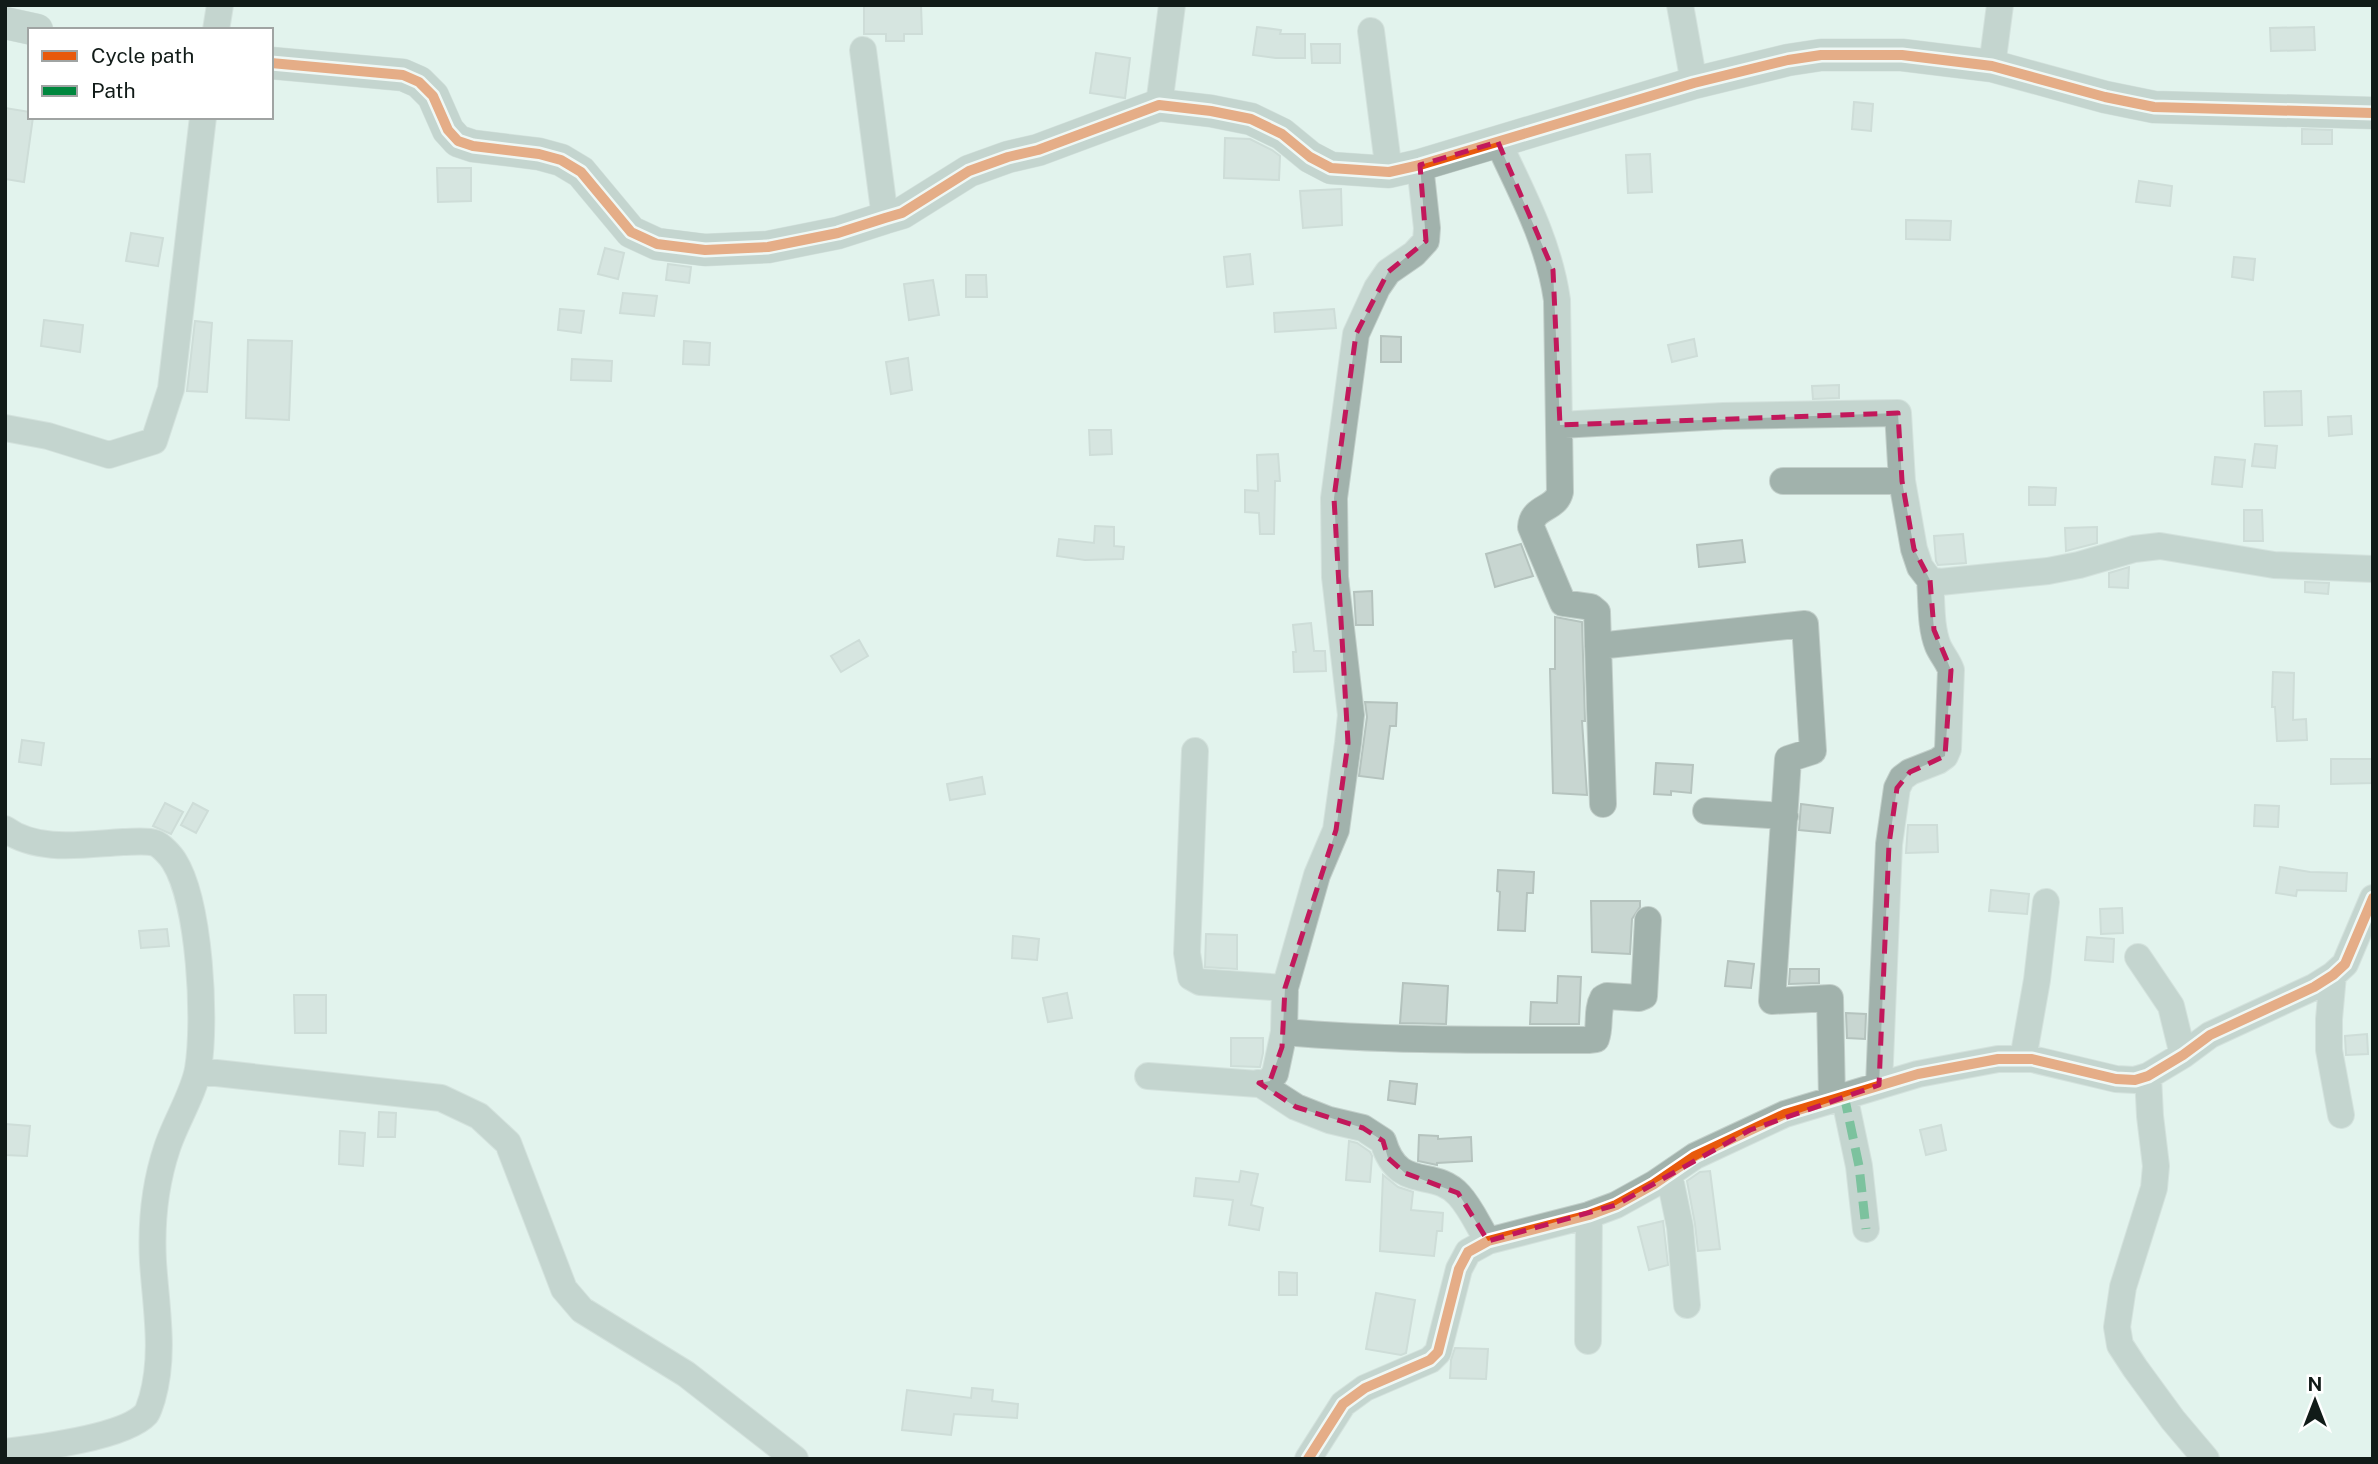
<svg xmlns="http://www.w3.org/2000/svg" width="2378" height="1464" viewBox="0 0 2378 1464" font-family="'Public Sans',sans-serif">
<style>
.building{fill:#c8d6d1;stroke:#b5c3be;stroke-width:2}
.lines{fill:none;stroke-linecap:round;stroke-linejoin:round}
.minor-casing{stroke:#c2cfca;stroke-width:28}
.tertiary-casing{stroke:#c2cfca;stroke-width:33}
.minor{stroke:#a1b2ac;stroke-width:26}
.tertiary{stroke:#a1b2ac;stroke-width:32}
.quiet{stroke:#00873e;stroke-width:9;stroke-dasharray:18 9;stroke-linecap:butt}
.cycleway-casing{stroke:#fff;stroke-width:15}
.cycleway{stroke:#e8590c;stroke-width:10}
.marked{fill:none;stroke:#c2185b;stroke-width:5;stroke-dasharray:14 9;stroke-linejoin:round}
</style>
<rect width="100%" height="100%" fill="#e2f3ed"/>
<path class="building" d="M864,5h57l1,29h-18v7h-18v-7h-22z
M1257,27l24,3 -1,4h25v24h-29l-23,-3z
M2314,27l1,23 -44,1 -1,-23z
M1311,44h29v19h-28z
M1096,53l34,5 -5,40 -35,-5z
M1854,102l19,2 -2,27 -19,-2z
M5,108l25,4v5h3l-9,65 -19,-3z
M2302,129l30,1v14h-30z
M1225,138l25,1 22,11 8,6 -1,24 -55,-2z
M1650,154l2,38 -24,1 -2,-38z
M437,168h34v33l-33,1z
M2139,181l33,5 -2,20 -34,-4z
M1341,189l1,36 -39,3 -3,-37z
M1906,220l45,1 -1,19 -44,-1z
M131,233l32,5 -5,28 -32,-5z
M605,248l19,5 -6,26 -20,-5z
M1250,254l3,30 -26,3 -3,-30z
M2234,257l21,2 -2,21 -21,-3z
M668,264l23,3 -2,16 -23,-3z
M966,275h20l1,22h-21z
M933,280l6,35 -30,5 -5,-36z
M623,293l34,3 -3,20 -34,-3z
M560,309l24,2 -3,22 -23,-3z
M1334,309l2,19 -61,4 -1,-19z
M44,320l39,5 -3,27 -39,-6z
M195,321l17,2 -5,69 -20,-1z
M1381,336l20,1v25h-20z
M1694,339l3,17 -25,6 -4,-17z
M248,340l44,1 -3,79 -43,-2z
M684,341l26,2 -1,22 -26,-1z
M908,358l4,32 -21,4 -5,-32z
M572,359l40,2 -1,20 -40,-1z
M1839,385v13l-26,1 -1,-13z
M2301,391l1,34 -37,1 -1,-34z
M2351,416l1,18 -23,2 -1,-19z
M1089,430h22l1,24 -22,1z
M2255,444l22,2 -2,22 -23,-2z
M1278,454l2,27h-5l-1,53h-14l-1,-21 -14,-1v-22l13,1 -1,-36z
M2215,457l30,3 -3,27 -30,-3z
M2029,487l27,1 -1,17h-26z
M2244,510h18l1,31h-19z
M1095,526l19,1v19l10,1 -1,12 -38,1 -28,-4 2,-17 35,4z
M2097,527v16l-31,8 -1,-23z
M1963,534l3,29 -28,2 -2,-4 -2,-25z
M1742,540l3,22 -46,5 -2,-22z
M1521,544l12,32 -38,11 -9,-33z
M2129,567l-1,21 -19,-1v-14z
M2305,582l24,1 -1,11 -23,-2z
M1372,591l1,34h-17l-2,-33z
M1555,617l27,5 3,99h-3l5,74 -34,-2 -3,-124h5z
M1311,623l3,28h11l1,20 -32,1 -1,-20h3l-3,-27z
M859,640l9,16 -27,16 -10,-16z
M2273,672l21,1 -1,47 13,-1 1,21 -30,1 -2,-34h-3z
M1365,702l32,1 -1,23h-6l-7,53 -24,-3 8,-59z
M22,740l22,3 -3,22 -22,-3z
M2331,759h42v24l-42,1z
M1656,763l37,2 -2,28 -20,-2v4l-17,-1z
M982,777l3,17 -35,6 -3,-16z
M165,803l18,9 -12,22 -18,-8z
M193,803l15,8 -12,22 -15,-8z
M1801,804l32,4 -3,25 -31,-3z
M2255,805l24,1 -1,21 -24,-1z
M1908,825h29l1,27 -32,1z
M2280,867l30,5 37,1 -1,18 -49,-1 -1,6 -20,-3z
M1498,870l36,2 -1,21h-6l-2,38 -27,-1 2,-38 -3,-1z
M1991,890l38,4 -2,20 -38,-3z
M1591,901h49v6l-8,12 -2,35 -38,-2z
M2122,908l1,25 -22,1 -1,-25z
M167,929l2,17 -28,2 -2,-17z
M1206,934l31,1v34l-32,-2z
M1013,936l26,3 -2,21 -25,-2z
M2087,937l27,2 -1,23 -28,-2z
M1728,961l26,3 -3,24 -26,-2z
M1790,969h29v14l-30,1z
M1558,976l23,1 -2,47h-49l1,-22 26,1z
M1403,983l45,3 -2,38 -46,-1z
M1067,993l5,25 -24,4 -5,-24z
M294,995h32v38h-31z
M1846,1013l20,1 -1,25 -18,-1z
M2367,1034l1,20 -22,1 -1,-19z
M1231,1038h32v15l-3,14 -29,-1z
M1390,1081l27,3 -2,20 -27,-4z
M379,1112l17,1 -1,24h-17z
M5,1124l25,2 -3,30 -22,-1z
M1941,1125l5,25 -20,5 -6,-25z
M340,1131l25,2 -2,33 -24,-2z
M1419,1135l19,1v3l33,-2 1,24 -35,2v2l-19,-4z
M1349,1141l8,2 13,9 2,4 -2,26 -24,-2z
M1241,1171l17,3 -7,31 12,3 -4,22 -30,-5 4,-25 -39,-4 2,-18 43,4z
M1710,1171l10,78 -22,2 -3,-27 -8,-43 13,-9z
M1383,1175l15,12 15,5 -2,18 32,3 -1,18h-5l-3,25 -54,-5z
M1663,1221l5,44 -19,5 -11,-43z
M1279,1272l18,1v22h-18z
M1376,1293l39,7 -9,53 -5,2 -35,-6z
M1455,1348l33,1 -2,30 -36,-1 1,-18z
M972,1388l21,2 -1,11 26,3 -1,14 -63,-4 -3,21 -49,-5 5,-40 64,8z"/>
<g class="lines">
<g class="minor-casing">
<path id="minor" d="M1680,5l14,78
M216,30l4,-25
M1371,31l18,141
M863,50l22,168
M1992,66l8,-61
M1159,105l13,-100
M1498,142c24,51 51,101 59,158l3,192c-4,18 -28,14 -29,35l32,76 28,4 6,5 6,192
M1560,425l163,-9 175,-3 4,68 12,68 6,18 10,13 10,2 108,-11 31,-6 55,-16 26,-3 114,19 99,4
M5,428l43,8 61,19 45,-14 17,-52 32,-272
M1783,481h119
M1598,646l207,-22 8,127 -25,8 -16,242 58,-3 2,101
M1195,751l-8,202 4,24 9,5 85,6
M1706,811l79,5
M5,829c33,24 80,15 118,13 9,0 23,-2 32,1 6,2 16,13 19,18 26,41 32,160 24,208 -4,24 -23,54 -31,79 -12,36 -16,76 -14,114 3,46 12,92 -1,137 -2,5 -3,11 -6,15 -21,23 -108,34 -141,38
M2138,957l33,49 12,49
M2333,975l-4,44v31l12,65
M1284,1032c101,9 202,8 304,8l8,-1c5,-13 0,-28 7,-41l4,-2 32,2 5,-2 4,-76
M2023,1059l14,-79 9,-78
M198,1071l243,27 38,18 29,27 56,146 18,21 104,64 109,85
M1148,1076l110,8 10,-2 7,-8 9,-42 1,-44 32,-113 19,-45 12,-87 3,-28 -16,-138 -1,-79 22,-164 21,-46 11,-16 26,-18 12,-13 1,-13 -7,-63
M2148,1076l2,40 6,50 -2,22 -31,99 -6,40 3,18 15,23 38,52 33,39
M1259,1083l37,24 33,13 34,8 20,13c15,52 51,26 76,54 12,13 20,32 29,46
M1879,1085l10,-241 8,-56 5,-10 8,-6 28,-11 7,-5 3,-7 3,-79c-3,-9 -9,-15 -13,-24 -8,-20 -6,-45 -8,-66
M1844,1095l15,71 7,63
M1669,1174l11,53 7,78
M1588,1341l1,-126
M1308,1459l35,-55 22,-16 65,-28 8,-8 21,-83 9,-17 20,-11 101,-26 27,-10 38,-21 41,-28 90,-42 133,-40 80,-15h34l84,20 19,1 13,-4 35,-21 27,-20 104,-48 19,-12 12,-11 28,-66"/>
</g>
<g class="tertiary-casing">
<path id="tertiary" d="M5,23l32,7
M271,63l132,12 16,7 14,14 15,34 10,11 15,5 66,8 22,6 20,12 50,60 26,12 48,6 63,-3 70,-14 47,-15 17,-5 67,-42 39,-14 30,-7 121,-45 52,6 40,8 31,15 28,23 21,11 58,4 31,-7 274,-82 94,-23 33,-5h81l90,11 113,31 49,10 219,6"/>
</g>
<use href="#minor" class="minor"/>
<use href="#tertiary" class="tertiary"/>
<path class="quiet" d="M1844,1095l15,71 7,63"/>
<g class="cycleway-casing">
<path id="cycleway" d="M271,63l132,12 16,7 14,14 15,34 10,11 15,5 66,8 22,6 20,12 50,60 26,12 48,6 63,-3 70,-14 47,-15 17,-5 67,-42 39,-14 30,-7 121,-45 52,6 40,8 31,15 28,23 21,11 58,4 31,-7 274,-82 94,-23 33,-5h81l90,11 113,31 49,10 219,6
M1308,1459l35,-55 22,-16 65,-28 8,-8 21,-83 9,-17 20,-11 101,-26 27,-10 38,-21 41,-28 90,-42 133,-40 80,-15h34l84,20 19,1 13,-4 35,-21 27,-20 104,-48 19,-12 12,-11 28,-66"/>
</g>
<use href="#cycleway" class="cycleway"/>
</g>
<path d="M0 0H2378V1464H0ZM1498,142l55,128 7,155 338,-12 4,68 12,68 16,31 4,50 17,40 -6,86 -35,16 -13,16 -8,56 -10,241 -129,45 -134,75 -128,36 -30,-48 -53,-20 -17,-15 -5,-17 -20,-13 -67,-21 -37,-24 11,-2 12,-34 3,-59 51,-158 12,-87 -14,-245 22,-164 32,-62 38,-31 -6,-76z" fill="#e2f3ed" fill-opacity=".55" fill-rule="evenodd"/>
<path class="marked" d="M1498,142l55,128 7,155 338,-12 4,68 12,68 16,31 4,50 17,40 -6,86 -35,16 -13,16 -8,56 -10,241 -129,45 -134,75 -128,36 -30,-48 -53,-20 -17,-15 -5,-17 -20,-13 -67,-21 -37,-24 11,-2 12,-34 3,-59 51,-158 12,-87 -14,-245 22,-164 32,-62 38,-31 -6,-76z"/>
<rect width="2378" height="1464" fill="none" stroke="#111b18" stroke-width="14"/>
<rect x="28" y="28" width="245" height="91" fill="#ffffff" stroke="#a0a4a3" stroke-width="2"/>
<rect x="42" y="51" width="35" height="10" fill="#e8590c" stroke="#a0a4a3" stroke-width="2"/>
<text x="91" y="63" font-size="21" fill="#111b18">Cycle path</text>
<rect x="42" y="86" width="35" height="10" fill="#00873e" stroke="#a0a4a3" stroke-width="2"/>
<text x="91" y="98" font-size="21" fill="#111b18">Path</text>
<g transform="translate(2315 1401)" stroke="#ffffff" stroke-width="5" paint-order="stroke">
<path d="M0-5L12 26L0 18L-12 26Z" fill="#111b18"/>
<text y="-10" font-size="19" font-weight="bold" text-anchor="middle" fill="#111b18">N</text>
</g>
</svg>
